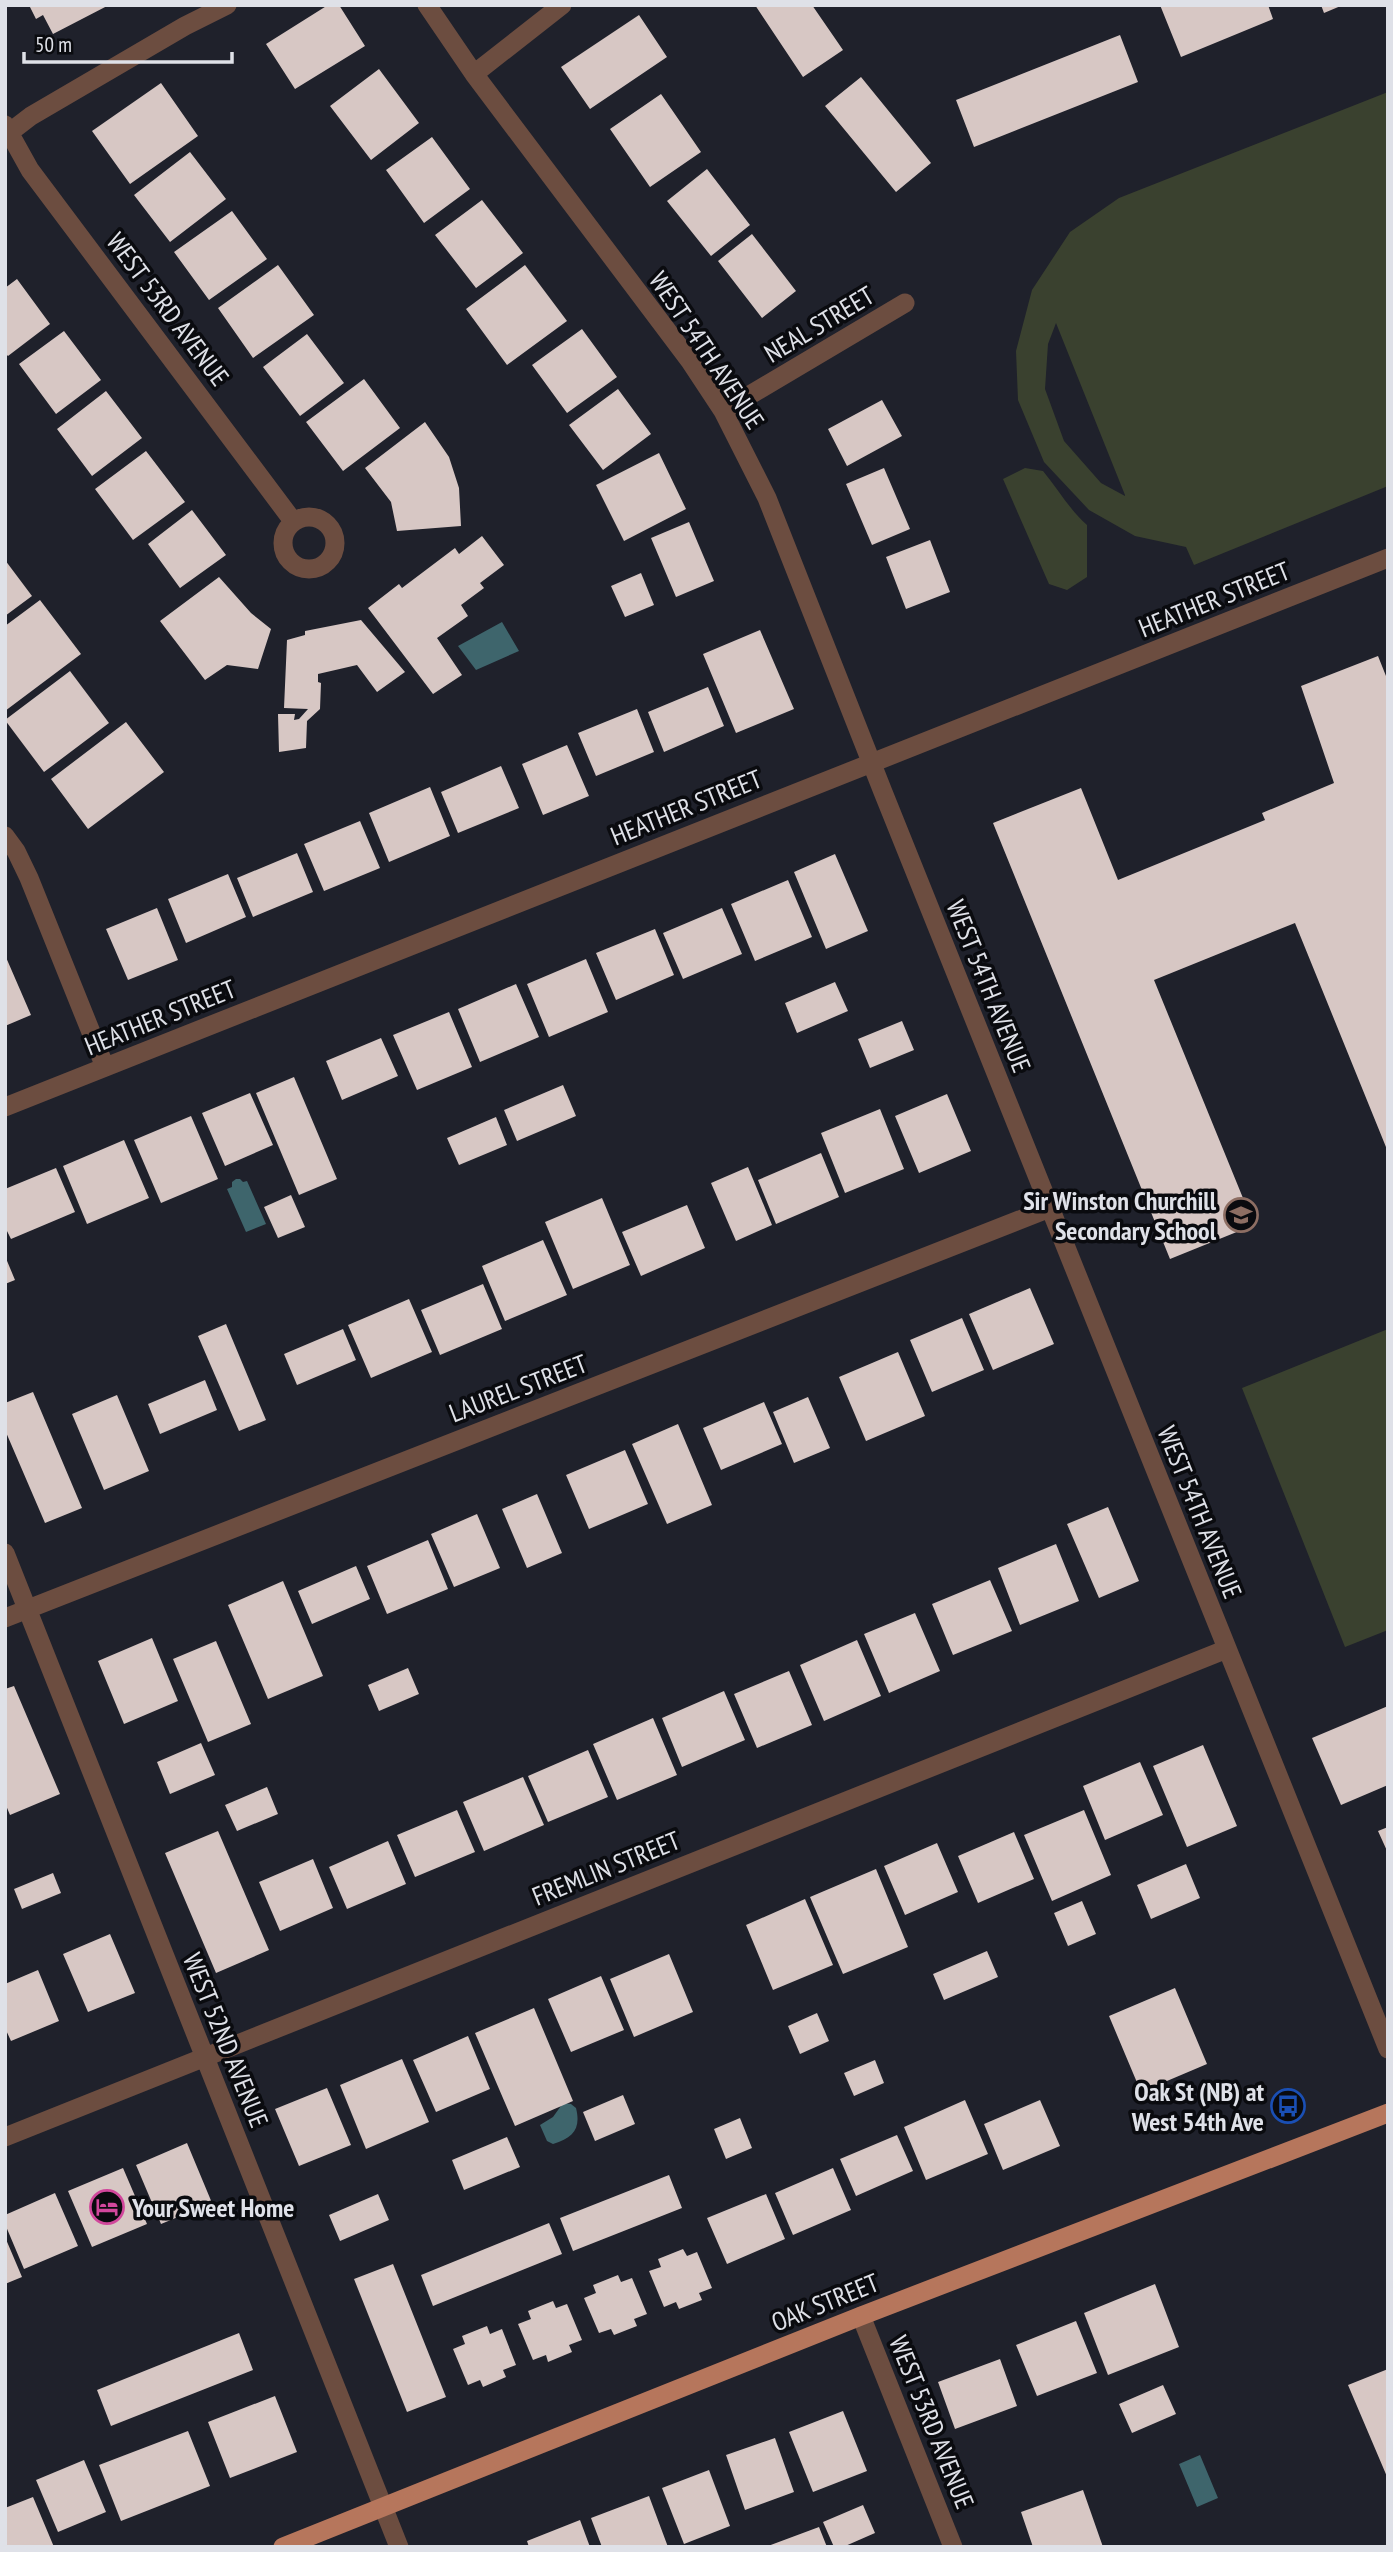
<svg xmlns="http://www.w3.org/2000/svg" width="1393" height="2552" viewBox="0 0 1393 2552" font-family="'PT Sans Narrow',sans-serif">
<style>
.green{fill:#3a412f;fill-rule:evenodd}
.water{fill:#3e656c}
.building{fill:#d7c7c4}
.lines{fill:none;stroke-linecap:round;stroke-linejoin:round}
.minor{stroke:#6c4d40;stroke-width:19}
.primary{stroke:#b6765c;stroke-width:19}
.labels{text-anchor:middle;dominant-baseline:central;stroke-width:7;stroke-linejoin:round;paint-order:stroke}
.street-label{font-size:26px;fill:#dfe1e8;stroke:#0a0b0f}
.poi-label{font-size:26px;font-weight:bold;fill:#dfe1e8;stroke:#0a0b0f;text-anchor:end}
</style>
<rect width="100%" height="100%" fill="#1f212b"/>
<path class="green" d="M1388,92v394l-194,79 -8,-18 -51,-11 -46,-26 -45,-48 -26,-62 -2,-49 16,-61 38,-58 49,-34zM1056,323l69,172v1l-24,-13 -37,-42 -19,-52 3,-45z
M1025,468l18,3c15,18 26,38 44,54v52l-20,13 -18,-6 -46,-105z
M1388,1329v301l-43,17 -103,-259z"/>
<path class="water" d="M502,622l17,29 -43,19 -18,-24z
M236,1179h4l3,3 4,-1 19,43 -20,8 -19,-43 5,-2v-5z
M563,2103l8,1 5,4c5,20 -2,30 -23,36l-6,-3 -7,-16 13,-8z
M1200,2455l18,43 -21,9 -18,-43z"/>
<path class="building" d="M29,5h80l-56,29 -10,-19 -7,4z
M328,5h11l26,41 -70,43 -29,-45z
M755,5h57l31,45 -40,27z
M1160,5h108l5,14 -92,38z
M1321,5h22l-19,8z
M639,15l28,42 -77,52 -29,-42z
M1120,35l18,47 -164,65 -18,-47z
M379,69l40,54 -48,37 -41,-54z
M861,77l70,86 -35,29 -71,-86z
M161,83l37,53 -68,48 -38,-53z
M661,94l40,58 -51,35 -40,-58z
M432,137l38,52 -46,34 -38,-53z
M190,152l36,47 -56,43 -36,-47z
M707,169l43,56 -39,31 -44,-55z
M482,200l41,53 -47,35 -41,-53z
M232,211l35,48 -58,41 -35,-48z
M752,234l44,57 -34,27 -44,-57z
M278,265l36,50 -61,43 -35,-50z
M525,265l42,56 -60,44 -41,-56z
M17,279l33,45 -42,32 -3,-3v-65z
M582,329l35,48 -50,36 -35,-48z
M64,331l37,49 -45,34 -37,-50z
M307,334l37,49 -44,33 -37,-49z
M364,379l36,49 -57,43 -37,-49z
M618,389l33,45 -48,36 -34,-45z
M106,391l36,47 -50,38 -35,-47z
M882,400l20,36 -55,30 -19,-37z
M425,422l24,35 10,31 2,38 -64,5 -6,-29 -26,-34z
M146,451l39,51 -52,38 -38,-51z
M659,453l27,56 -62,32 -28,-56z
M884,468l26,61 -38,16 -26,-61z
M192,510l34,45 -46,33 -32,-44z
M689,522l25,59 -38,16 -25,-59z
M482,536l22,29 -24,18 4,5 -23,17 7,11 -31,22 25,37 -29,19 -65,-86 31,-24 3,4 53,-40 4,6z
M930,540l20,52 -44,17 -20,-52z
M5,560l27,36 -27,20z
M641,573l13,32 -29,12 -14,-31z
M219,577l32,36 20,16 -13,40 -31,-4 -22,15 -45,-59z
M40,600l41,54 -76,57v-85z
M361,620l44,52 -28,20 -20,-27 -39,9v8l3,1 -1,26 -13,12 -1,27 -27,4 -1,-38h17l-1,6 5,-1 9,-10 -24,-1 3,-68 18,-5v-4z
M760,630l34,79 -58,24 -33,-79z
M1378,656l10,25v471l-93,-229 -141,57 100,245 -84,34 -177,-436 88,-35 37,92 147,-60 -3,-7 72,-30 -33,-97z
M70,671l39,52 -65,49 -39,-52z
M708,687l16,39 -60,26 -16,-40z
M637,709l17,43 -58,24 -18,-43z
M126,722l38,50 -76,57 -37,-50z
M567,745l22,51 -46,19 -21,-51z
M501,766l18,42 -61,25 -17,-41z
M430,787l20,49 -61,26 -20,-49z
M360,821l20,47 -56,23 -20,-47z
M297,853l16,39 -60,25 -16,-39z
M835,854l33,77 -42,18 -32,-77z
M228,874l18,43 -60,26 -18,-44z
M788,880l24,57 -57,24 -24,-57z
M157,908l21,52 -50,20 -22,-51z
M722,908l20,46 -59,25 -20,-46z
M655,929l19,46 -58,25 -20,-47z
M5,955l26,60 -26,11z
M586,959l22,53 -59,25 -22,-53z
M835,982l13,29 -51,22 -12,-30z
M516,984l23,53 -59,25 -22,-53z
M449,1012l23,55 -55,23 -24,-55z
M902,1021l12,29 -44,18 -12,-29z
M381,1038l17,38 -56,24 -16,-39z
M294,1077l43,102 -38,16 -43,-102z
M563,1085l13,31 -59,25 -13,-31z
M250,1093l23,52 -48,21 -23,-53z
M947,1094l24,57 -52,22 -24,-57z
M880,1109l24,60 -59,24 -24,-60z
M191,1116l27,63 -57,24 -27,-63z
M496,1117l11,28 -48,20 -12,-27z
M124,1140l25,58 -62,26 -24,-58z
M821,1153l18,44 -63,27 -18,-44z
M748,1167l24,58 -36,16 -25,-58z
M56,1168l19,44 -64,27 -6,-12v-38z
M291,1195l14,32 -27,11 -14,-31z
M602,1198l28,67 -57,24 -28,-67z
M687,1205l18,43 -64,28 -19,-44z
M543,1240l24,55 -62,26 -23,-55z
M5,1256l10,24 -10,4z
M483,1284l19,45 -62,26 -19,-45z
M1030,1288l24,56 -61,26 -24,-56z
M409,1299l23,53 -61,26 -23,-53z
M962,1318l22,52 -52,22 -22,-52z
M226,1324l40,96 -27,11 -41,-95z
M343,1329l13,31 -59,25 -13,-31z
M898,1352l27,64 -59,25 -27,-64z
M205,1380l12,30 -57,24 -12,-30z
M33,1392l49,116 -37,15 -40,-93v-27z
M117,1395l32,76 -45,19 -32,-76z
M808,1397l22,51 -36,15 -21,-51z
M764,1402l18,42 -61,26 -18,-42z
M678,1424l34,81 -45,19 -35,-80z
M625,1450l23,54 -59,25 -23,-54z
M537,1494l25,59 -35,15 -25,-59z
M1108,1507l31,74 -40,17 -32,-74z
M477,1514l23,54 -46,19 -23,-53z
M428,1540l20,49 -61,25 -20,-48z
M1056,1544l23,57 -59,24 -22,-57z
M356,1566l14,33 -58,25 -14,-33z
M990,1580l22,51 -59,24 -21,-51z
M283,1581l40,95 -55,23 -40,-94z
M915,1613l25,58 -51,22 -25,-59z
M152,1638l26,63 -54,23 -26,-63z
M857,1640l24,56 -57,25 -24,-56z
M216,1641l35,83 -43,18 -35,-83z
M408,1668l11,26 -40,17 -11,-26z
M789,1671l23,54 -55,23 -23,-54z
M14,1686l46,108 -50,21 -5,-12v-114z
M724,1691l21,49 -63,27 -20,-49z
M1388,1706v79l-47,20 -29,-67z
M653,1718l24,57 -60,25 -24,-56z
M201,1743l14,32 -45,19 -13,-32z
M1203,1745l34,81 -50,21 -34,-81z
M588,1750l20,47 -60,25 -20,-46z
M1140,1762l23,53 -58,25 -22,-54z
M523,1777l21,48 -60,26 -21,-49z
M267,1787l11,27 -41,17 -12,-26z
M457,1810l18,42 -60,25 -18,-42z
M1084,1810l27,65 -59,26 -28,-66z
M1388,1827v26l-10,-22z
M218,1831l51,119 -53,23 -51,-120z
M1014,1832l20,47 -56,24 -20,-47z
M388,1841l18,43 -59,25 -18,-42z
M937,1843l21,49 -53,23 -21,-49z
M313,1859l20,49 -53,23 -21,-49z
M1186,1864l14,34 -49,21 -14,-34z
M876,1869l32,78 -65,27 -33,-77z
M53,1873l8,20 -39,16 -8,-20z
M805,1899l28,66 -60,25 -27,-65z
M1082,1901l14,33 -28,12 -14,-33z
M110,1934l25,59 -47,19 -25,-58z
M987,1951l11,26 -54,23 -11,-26z
M669,1954l24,58 -59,25 -24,-58z
M38,1970l21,51 -48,20 -6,-13v-44z
M601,1976l23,54 -53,22 -23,-53z
M1175,1988l32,76 -66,28 -32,-76z
M534,2008l39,93 -58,25 -40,-93z
M817,2013l12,28 -29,13 -12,-28z
M468,2036l22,53 -54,23 -23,-52z
M402,2059l27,63 -63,27 -26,-64z
M875,2060l9,23 -30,13 -10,-23z
M327,2088l24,57 -52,21 -24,-57z
M623,2095l12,29 -40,17 -12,-29z
M965,2100l23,54 -62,26 -22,-53z
M1040,2100l20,46 -57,24 -19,-46z
M740,2118l12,30 -26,11 -12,-30z
M897,2135l16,36 -57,25 -16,-37z
M507,2137l13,30 -56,23 -12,-30z
M187,2143l25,60 -51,21 -25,-59z
M123,2168l24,56 -55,23 -24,-56z
M833,2168l18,42 -58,25 -18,-42z
M669,2175l13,33 -109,43 -13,-33z
M55,2193l23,53 -54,23 -19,-45v-9z
M378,2194l11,26 -49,21 -11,-26z
M766,2194l19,45 -58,25 -20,-46z
M549,2223l13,31 -129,52 -12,-31z
M5,2237l17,40 -17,7z
M683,2249l4,7 10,-4 15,36 -13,5 3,7 -23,9 -3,-7 -12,5 -15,-36 12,-4 -3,-8z
M393,2264l53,133 -39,15 -53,-133z
M618,2275l3,7 11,-4 15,36 -13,5 3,7 -23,9 -3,-6 -12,4 -15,-35 12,-5 -3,-8z
M1155,2284l24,63 -71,28 -24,-62z
M553,2301l3,7 11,-4 15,36 -13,5 3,7 -24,10 -2,-7 -13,5 -15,-36 13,-5 -3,-8z
M1076,2321l21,52 -60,23 -21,-51z
M487,2326l3,8 12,-5 14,36 -13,5 3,7 -23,10 -3,-7 -12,5 -15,-36 12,-5 -3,-8z
M239,2333l14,37 -142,56 -14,-36z
M1000,2359l17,47 -62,23 -17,-47z
M1388,2369v110l-40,-94z
M1163,2385l13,29 -44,19 -13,-29z
M275,2396l22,56 -67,26 -22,-56z
M843,2411l24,60 -54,21 -24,-60z
M188,2431l22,55 -89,35 -22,-56z
M775,2438l19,54 -49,18 -19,-55z
M84,2460l22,52 -48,20 -22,-52z
M709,2470l21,56 -46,18 -22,-56z
M1083,2490l20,57h-70l-12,-35z
M649,2496l19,51h-66l-11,-29z
M33,2497l21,50h-49v-39z
M863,2505l12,28 -32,14h-9l-11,-25z
M580,2520l10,27h-61l-2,-6z
M819,2527l8,20h-59v-1z"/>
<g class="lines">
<path class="minor" d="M427,5l47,69 216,287 33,50 44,87 116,294 505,1257
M474,74l88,-69
M5,125l25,45 263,351
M5,136l26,-20 154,-90 42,-21
M723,411l182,-108
M283 543a26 26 0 1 1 52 0a26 26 0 1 1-52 0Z
M5,836l11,15 13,27 76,189
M5,1107l1383,-549
M5,1553l394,994
M5,1618l1045,-410
M5,2137l1222,-488
M861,2316l92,231"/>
<path class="primary" d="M283,2547l578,-231 527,-203"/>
</g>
<defs>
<g id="school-ring" transform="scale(1.75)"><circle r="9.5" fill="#0a0b0f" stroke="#8d6e63" stroke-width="1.5"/><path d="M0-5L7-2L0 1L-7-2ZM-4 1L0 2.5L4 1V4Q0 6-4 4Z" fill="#8d6e63"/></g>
<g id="bus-ring" transform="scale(1.75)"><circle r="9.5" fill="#0a0b0f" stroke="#1a4fb4" stroke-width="1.5"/><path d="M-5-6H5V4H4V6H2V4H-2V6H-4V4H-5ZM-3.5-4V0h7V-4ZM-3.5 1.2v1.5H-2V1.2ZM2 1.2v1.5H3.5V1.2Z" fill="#1a4fb4"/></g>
<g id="hotel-ring" transform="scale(1.75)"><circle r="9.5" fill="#0a0b0f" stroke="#d1479c" stroke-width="1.5"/><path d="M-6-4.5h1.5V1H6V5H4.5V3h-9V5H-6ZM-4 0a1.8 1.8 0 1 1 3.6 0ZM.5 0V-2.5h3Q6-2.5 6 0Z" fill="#d1479c"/></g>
</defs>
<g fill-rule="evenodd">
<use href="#school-ring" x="1241" y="1215"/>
<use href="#bus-ring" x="1288" y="2106"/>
<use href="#hotel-ring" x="107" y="2207"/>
</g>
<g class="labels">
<g class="street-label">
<text transform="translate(168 309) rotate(53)">WEST 53RD AVENUE</text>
<text transform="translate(819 324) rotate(-31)">NEAL STREET</text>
<text transform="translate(707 350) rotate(56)">WEST 54TH AVENUE</text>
<text transform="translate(1214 599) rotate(-22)">HEATHER STREET</text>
<text transform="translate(686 807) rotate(-22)">HEATHER STREET</text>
<text transform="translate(989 986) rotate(68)">WEST 54TH AVENUE</text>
<text transform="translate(160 1017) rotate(-22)">HEATHER STREET</text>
<text transform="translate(518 1388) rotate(-21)">LAUREL STREET</text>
<text transform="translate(1200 1512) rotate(68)">WEST 54TH AVENUE</text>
<text transform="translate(606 1868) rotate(-22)">FREMLIN STREET</text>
<text transform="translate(226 2040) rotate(68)">WEST 52ND AVENUE</text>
<text transform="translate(825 2302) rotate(-22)">OAK STREET</text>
<text transform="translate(932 2422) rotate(68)">WEST 53RD AVENUE</text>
</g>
<g class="poi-label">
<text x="1216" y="1200">Sir Winston Churchill<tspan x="1216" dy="30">Secondary School</tspan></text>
<text x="1264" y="2091">Oak St (NB) at<tspan x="1264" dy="30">West 54th Ave</tspan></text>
<text x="132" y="2207" text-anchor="start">Your Sweet Home</text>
</g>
</g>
<rect width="1393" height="2552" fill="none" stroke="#dfe1e8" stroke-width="14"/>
<path d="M24 52v10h208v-10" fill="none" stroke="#dfe1e8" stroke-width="3.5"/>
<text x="35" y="52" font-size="21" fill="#dfe1e8" stroke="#0a0b0f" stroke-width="5" paint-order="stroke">50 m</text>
</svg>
